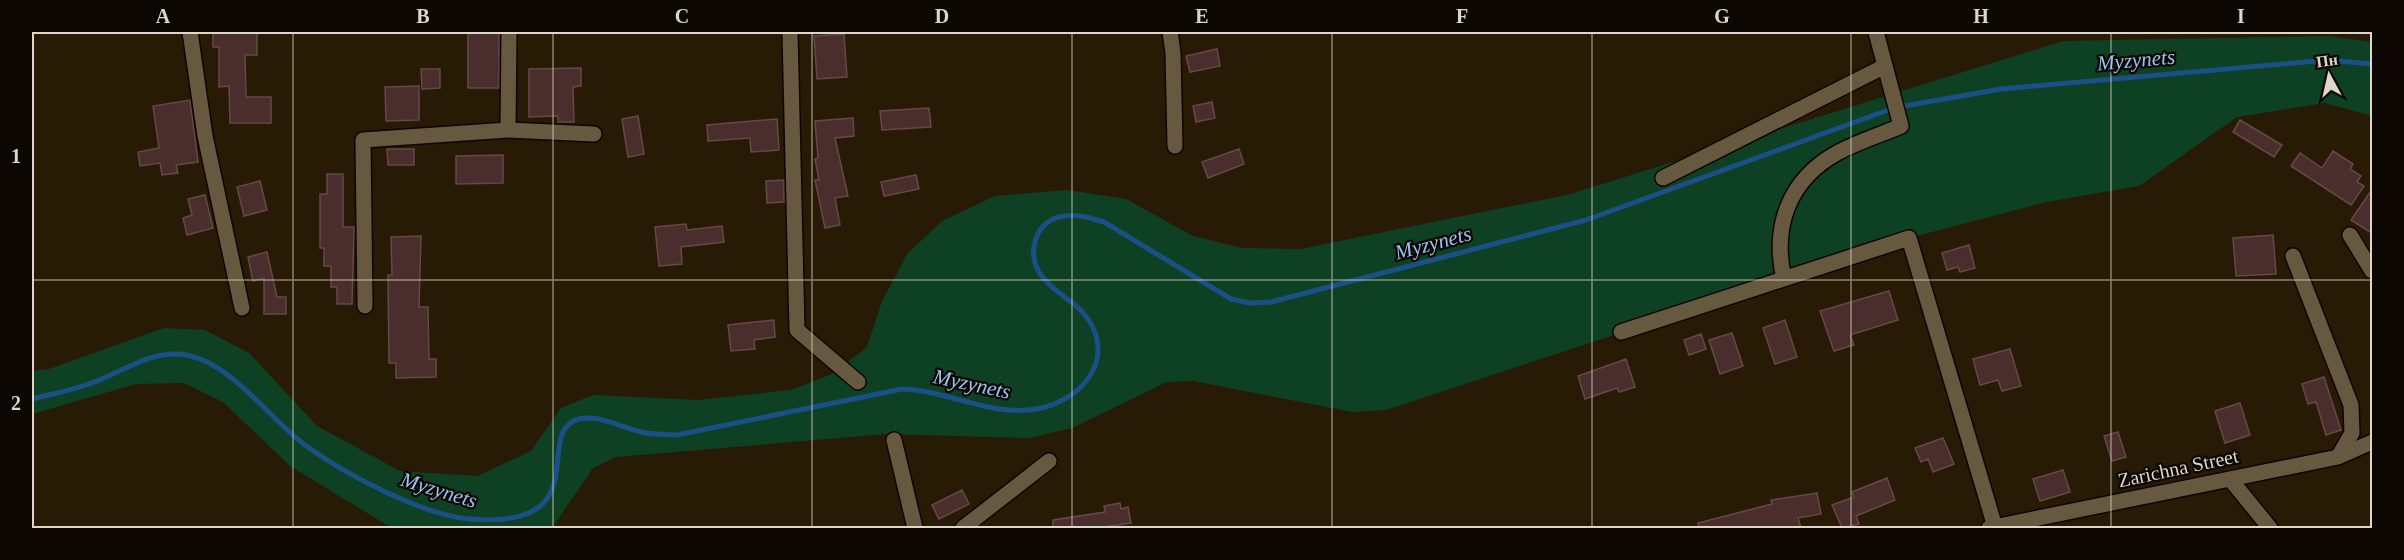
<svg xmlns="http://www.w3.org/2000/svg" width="2404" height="560" viewBox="0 0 2404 560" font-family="Georgia,serif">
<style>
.green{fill:#0e4123}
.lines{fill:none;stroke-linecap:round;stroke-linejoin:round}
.stream{stroke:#1a5086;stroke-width:5}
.building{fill:#4a2e2d;stroke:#664847;stroke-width:1.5}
.minor-casing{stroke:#100500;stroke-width:18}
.minor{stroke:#675840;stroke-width:15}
.grid{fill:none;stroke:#dfd6c9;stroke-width:1.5;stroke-opacity:0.55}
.labels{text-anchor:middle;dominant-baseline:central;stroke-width:4.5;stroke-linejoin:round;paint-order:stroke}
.street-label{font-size:20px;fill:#dfd6c9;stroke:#0c0702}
.water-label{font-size:21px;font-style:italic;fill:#9ac4f3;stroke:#0c0702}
.neatline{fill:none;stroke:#dfd6c9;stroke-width:2}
.grid-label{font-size:20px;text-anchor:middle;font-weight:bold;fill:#dfd6c9}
</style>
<rect width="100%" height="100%" fill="#281b05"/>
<path class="green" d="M2329,36l43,6v74l-47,-13 -88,14 -98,69 -93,16 -137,36 -523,172 -34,2 -159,-31 -26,1 -95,46 -43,10 -142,-4 -271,23 -23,11 -41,60h-160l-102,-62 -67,-64 -39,-19 -48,1 -104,30v-43l17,-2 115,-41 41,2 44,23 68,73 83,45 77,5 54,-25 30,-43 32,-13 105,5 93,-10 41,-16 35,-27 15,-46 26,-48 34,-32 53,-25 72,-6 59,9 67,37 49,12 58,1 267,-54 496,-154z"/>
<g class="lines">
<path class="stream" d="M1904,106l97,-17 326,-29 45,4
M32,399c18,-5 38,-8 57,-15 28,-9 58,-32 89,-30 50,3 89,63 127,91 38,28 117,70 164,74 132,11 62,-88 110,-100 20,-5 43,9 62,13 11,3 24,2 36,3l225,-46c44,1 89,28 134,20 45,-7 83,-51 49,-94 -12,-15 -32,-23 -44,-40 -16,-22 -5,-56 23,-59 14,-2 27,2 40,6l127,77 19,4 21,-1 315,-82 302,-110"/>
</g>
<path class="building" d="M213,32h44v23h-12l1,42h25v26h-41l-1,-37 -10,1v-40h-6z
M468,32h31v56h-31z
M844,34l3,43 -30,2 -3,-43z
M1217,49l3,17 -30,6 -4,-16z
M581,68v18l-8,1 1,35h-16v-6l-29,1v-48z
M421,69h19v19l-18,1z
M419,86v34l-33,1 -1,-34z
M190,100l8,62 -22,3 2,8 -16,2 -2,-12 -20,3 -2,-14 21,-4 -6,-42z
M1212,102l3,16 -19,4 -3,-16z
M929,108l2,19 -49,3 -2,-19z
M638,116l6,38 -16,3 -6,-38z
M853,118l1,18 -19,2 13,58 -13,2 5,27 -15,3 -10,-48h4l-4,-21 3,-1 -3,-37z
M777,119l2,31 -28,2 -1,-14 -42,3 -1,-16z
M2240,120l42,25 -8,12 -41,-25z
M387,149h27v16h-26z
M1239,149l5,15 -36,14 -6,-16z
M2333,151l20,13 -3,5 11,7 -4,6 7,4 -13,19 -60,-39 9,-13 22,15z
M503,155v28l-47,1v-28z
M327,174h16v53h11l-2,77h-15v-17h-6v-21h-7v-18h-4v-54h7z
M916,175l3,14 -35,7 -3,-14z
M784,180v22l-17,1 -1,-22z
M260,181l7,29 -23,6 -7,-29z
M2373,188v46l-22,-14z
M205,195l8,33 -26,7 -4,-17 9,-3 -4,-16z
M686,224l1,6 35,-4 2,16 -43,5 1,17 -23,2 -4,-39z
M2273,235l3,39 -40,2 -3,-38z
M421,236l-2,71h9l1,52h7v18l-40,1v-15h-7l-1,-88h4l-1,-38z
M1969,245l6,23 -15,4 -2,-5 -11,3 -5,-17z
M267,252l10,45h9v17h-22v-36l-11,3 -5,-24z
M1889,291l9,29 -48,15 4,10 -20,6 -14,-40z
M774,320l1,17 -21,3 1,9 -24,2 -3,-26z
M1785,320l12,37 -22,7 -12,-36z
M1732,333l11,33 -23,8 -11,-34z
M1701,334l5,15 -17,6 -5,-15z
M2010,349l11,37 -19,5 -4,-11 -18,5 -7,-26z
M1626,359l9,28 -16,5 -2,-4 -32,11 -7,-23z
M2324,377l17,53 -15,5 -10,-33 -8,2 -6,-20z
M2240,403l10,32 -25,8 -10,-32z
M2118,432l8,25 -14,4 -8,-25z
M1943,438l11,26 -21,8 -5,-13 -7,3 -6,-14z
M2063,470l7,22 -30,9 -7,-22z
M1887,478l8,22 -39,16 3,8 -17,4 -10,-23 22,-8 -2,-5z
M962,490l7,14 -30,15 -7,-14z
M1817,493l4,21 -23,4 3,10h-102l-1,-5 74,-19 -1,-4z
M1120,503l1,6 7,-2 3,16 -34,5h-44v-8l52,-8 -1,-6z"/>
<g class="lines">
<g class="minor-casing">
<path id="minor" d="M190,32l15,104 37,172
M790,32l7,298 61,52
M1170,32l3,21 2,93
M508,130l1,-98
M1663,178l222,-112
M2350,235l22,36
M2293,256l58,149 1,28 -14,24
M1784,279c-12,-51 4,-99 53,-126 20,-11 43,-18 64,-27l-25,-94
M365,306l-2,-166 145,-10 86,4
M1621,332l288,-94 86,289
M894,440l21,88
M2230,479l40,49
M963,528l86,-67
M1989,528l349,-71 34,-15"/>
</g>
<use href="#minor" class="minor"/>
</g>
<path class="grid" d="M293,32v496M553,32v496M812,32v496M1072,32v496M1332,32v496M1592,32v496M1851,32v496M2111,32v496M32,280h2340"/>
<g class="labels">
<g class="street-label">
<text transform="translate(2178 468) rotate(-12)">Zarichna Street</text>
</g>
<g class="water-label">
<text transform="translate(2136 60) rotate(-5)">Myzynets</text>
<text transform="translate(1433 243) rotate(-15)">Myzynets</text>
<text transform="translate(972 384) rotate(12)">Myzynets</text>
<text transform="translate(439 490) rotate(17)">Myzynets</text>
</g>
</g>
<rect width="2404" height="560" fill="none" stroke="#0c0702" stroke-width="66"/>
<g transform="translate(2329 75) rotate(352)" stroke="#0c0702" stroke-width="4.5" paint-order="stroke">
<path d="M0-4.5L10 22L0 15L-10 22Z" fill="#dfd6c9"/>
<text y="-9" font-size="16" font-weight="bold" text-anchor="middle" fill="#dfd6c9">Пн</text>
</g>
<rect x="33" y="33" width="2338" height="494" class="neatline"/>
<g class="grid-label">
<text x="163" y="23">A</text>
<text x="423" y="23">B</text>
<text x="682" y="23">C</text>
<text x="942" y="23">D</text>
<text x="1202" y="23">E</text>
<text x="1462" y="23">F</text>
<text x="1722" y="23">G</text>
<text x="1981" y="23">H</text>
<text x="2241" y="23">I</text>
<text x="16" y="163">1</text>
<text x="16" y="410">2</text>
</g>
</svg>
